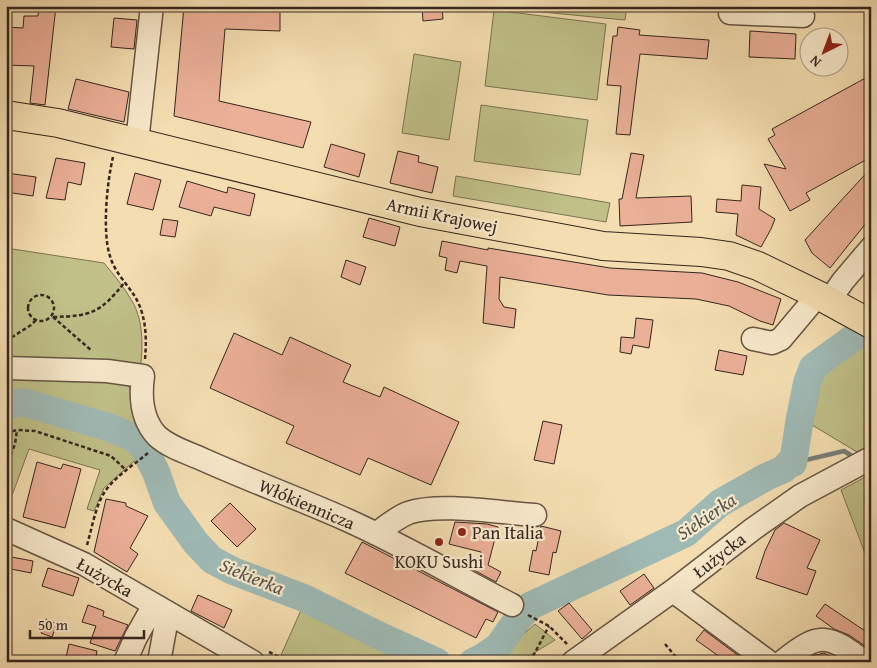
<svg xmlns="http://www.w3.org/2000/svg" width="877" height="668" viewBox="0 0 877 668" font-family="'Gentium Book Plus',serif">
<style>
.green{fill:#c0c088;stroke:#7b7354}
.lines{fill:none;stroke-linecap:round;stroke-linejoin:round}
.stream{stroke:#757f79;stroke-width:4.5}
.river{stroke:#9fbab5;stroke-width:28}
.building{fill:#ebb098;stroke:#362620}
.minor-casing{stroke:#665444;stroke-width:25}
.major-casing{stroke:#362620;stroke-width:30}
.path{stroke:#362620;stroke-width:2.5;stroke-dasharray:4 2.5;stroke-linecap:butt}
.minor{stroke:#f8eacc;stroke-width:22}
.major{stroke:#f4deb1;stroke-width:28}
.poi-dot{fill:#8f2418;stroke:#f8eacc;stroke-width:2}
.labels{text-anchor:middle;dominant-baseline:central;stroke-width:4.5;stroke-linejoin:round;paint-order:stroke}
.street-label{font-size:18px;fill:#362620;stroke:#f8eacc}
.poi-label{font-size:18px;fill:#362620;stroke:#f8eacc;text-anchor:start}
.water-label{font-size:19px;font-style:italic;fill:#56524d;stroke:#f8eacc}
</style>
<rect width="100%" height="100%" fill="#f4deb1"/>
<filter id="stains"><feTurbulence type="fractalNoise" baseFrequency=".004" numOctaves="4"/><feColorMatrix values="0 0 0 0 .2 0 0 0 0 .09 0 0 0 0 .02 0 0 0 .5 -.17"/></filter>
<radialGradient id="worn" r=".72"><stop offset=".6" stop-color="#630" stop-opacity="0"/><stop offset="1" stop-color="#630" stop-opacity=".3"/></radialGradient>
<path class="green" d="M543,6h84l-2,14 -83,-8z
M494,10l112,14 -9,76 -112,-14z
M414,54l47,8 -12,78 -47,-7z
M481,105l107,15 -8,55 -106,-14z
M456,176l154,27 -4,19 -153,-26z
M6,248l98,15c10,12 20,24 28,38 12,20 11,48 8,69l-134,-7z
M871,338v107l-14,7 -45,-27 10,-49z
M6,373l72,2 50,10 5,8 18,45c-29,-13 -115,-48 -145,-40z
M15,410l23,1 24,10 48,13 19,11 11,11 -36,32 -10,23 -7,-2 13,-39 -71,-21 -23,63v-101z
M871,474v95l-30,-79z
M302,608l121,54h-125l-17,-7z
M535,624l20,16 -36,22h-30l8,-5z"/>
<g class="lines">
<path class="stream" d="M793,463l51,-12 8,5"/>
<path class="river" d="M6,406l16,-4 86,25 26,11 10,10 12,24 11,31 29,40 16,17 21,11 71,27 76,38 57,26
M473,662l10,-5 15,-10 19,-27 13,-14 156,-73 34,-30 46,-26 18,-8 4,-5 5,-1 7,-45 7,-35 6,-16 47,-34 11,-16"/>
</g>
<path class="building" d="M39,6h17l-11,99 -15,-2 4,-37 -28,-1v-38l17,1 1,-12h14z
M184,6h96v25l-55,-2 -6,72 92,21 -8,26 -129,-32z
M422,6h20l1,13 -20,2z
M114,18l23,2 -3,29 -23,-2z
M618,27l22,3 -1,5 70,5 -2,19 -67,-5 -10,81 -14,-1 5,-48 -14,-1 6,-49h4z
M750,31l46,3 -1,25 -46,-2z
M871,75v82l-65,36 4,7 -20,11 -26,-47 22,5 -18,-30 7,-4 -3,-6z
M76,79l53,13 -5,30 -56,-13z
M331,144l34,10 -6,23 -35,-10z
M398,151l21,5 -1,6 20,5 -6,26 -42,-10z
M631,153l13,2 -8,43 55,-2 1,26 -72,4 -1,-27h3z
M56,158l29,5 -4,22 -13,-3 -3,18 -19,-2z
M871,168v49l-41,51 -18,-15 -7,-13z
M6,173l30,4 -3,19 -27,-4z
M135,173l26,7 -8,30 -26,-6z
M187,181l40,12 1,-6 27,7 -5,22 -36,-9 -3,9 -32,-9z
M742,185l19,2 -2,22 16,10 -4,10 -10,18 -25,-12 2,-21 -22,-2 1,-13 24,2z
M369,218l31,9 -5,19 -32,-9z
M163,219l15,2 -3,16 -15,-2z
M442,241l46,9v-2l122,20 92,5 36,9 43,17 -8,26 -13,-4 -31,-15 -33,-7 -88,-4 -108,-18 -1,22 5,8 12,2 -2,19 -31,-5 4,-57 -27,-5 -3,12 -12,-3 2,-12 -8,-2z
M346,260l20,7 -6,18 -19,-8z
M636,318l17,2 -4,28 -16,-3 -2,9 -11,-2 1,-15 13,1z
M234,333l48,22 8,-18 61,28 -8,17 37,15 4,-10 75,35 -28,63 -63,-27 -8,17 -74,-32 8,-17 -84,-38z
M719,350l28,6 -4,19 -28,-5z
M543,421l19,4 -8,39 -20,-4z
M37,462l24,7 2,-5 18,5 -16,59 -42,-11z
M106,499l20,4v3l22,10 -18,32 8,6 -11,18 -33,-20z
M230,503l26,26 -19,18 -26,-26z
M455,522l32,2 11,3 -10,38 13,7 -5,10 -24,-13 9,-17 -32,-8z
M784,523l36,17 -13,28 9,3 -9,24 -51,-17 9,-27 10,-21z
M541,526l20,5 -5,22 -3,-1 -4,23 -20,-4 4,-21 3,1z
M362,542l136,70 -5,10 -7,-3 -10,19 -131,-65z
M6,556l27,5 -2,12 -25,-5z
M48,568l31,10 -6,18 -31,-10z
M644,574l10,14 -24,17 -10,-14z
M198,595l34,15 -8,18 -33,-17z
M569,603l23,27 -10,9 -24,-28z
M825,604l46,31v15l-22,-15 -15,-6 -18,-13z
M88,605l16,6 -1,5 25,9 -13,26 -25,-8 6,-17 -14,-4z
M46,619l11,5 -5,13 -11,-4z
M704,630l43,32h-20l-31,-22z
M69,644l28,7 -2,11h-30z
M824,653l18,9h-38l8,-6z"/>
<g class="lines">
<g class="minor-casing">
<path id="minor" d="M731,6l-1,7 73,3
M137,142l15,-136
M829,301l14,-20 28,-33
M753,339l19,4 9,-4 37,-44
M6,368l101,3 36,5c-3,21 -2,43 14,60 13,12 32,17 47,24 47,21 96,39 143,60 56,25 110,57 165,85
M6,529l78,35 169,98
M376,534c10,-8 20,-16 32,-21 31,-11 93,0 127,2
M674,590l7,7 88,65
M125,662l11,-25 18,-32
M159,662l9,-49
M573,662l101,-72 79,-61 47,-33 71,-38
M782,662c39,-32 46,-27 83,0"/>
</g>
<g class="major-casing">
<path id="major" d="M6,115l52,8 362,89 183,34 98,6 28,4 29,10 60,29 53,29"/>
</g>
<path class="path" d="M113,157c-6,25 -11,75 -3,99 4,15 16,27 24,39 12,19 13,42 11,64
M28 308a13 13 0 1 1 26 0a13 13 0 1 1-26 0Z
M53,317c39,-1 47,-4 72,-35
M53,317l39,34
M6,341l25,-16 5,-5
M6,433l11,-3 18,1 76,25 16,15
M6,467l9,-23 2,-14
M87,545c5,-17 8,-37 17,-52 10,-16 30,-28 44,-40
M528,615l21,11 18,18
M665,644l15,18
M269,652l21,10
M530,662l19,-36
M544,662l12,-6"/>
<use href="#minor" class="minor"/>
<use href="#major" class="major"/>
</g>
<g class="poi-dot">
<circle cx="462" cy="532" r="5"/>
<circle cx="439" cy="542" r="5"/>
</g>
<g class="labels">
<g class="street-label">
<text transform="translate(442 215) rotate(12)">Armii Krajowej</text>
<text transform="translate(307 504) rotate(23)">Włókiennicza</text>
<text transform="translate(719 555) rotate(-38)">Łużycka</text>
<text transform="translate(105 577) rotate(30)">Łużycka</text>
</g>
<g class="poi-label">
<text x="472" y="532">Pan Italia</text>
<text x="439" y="561" text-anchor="middle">KOKU Sushi</text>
</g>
<g class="water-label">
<text transform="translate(706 516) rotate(-34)">Siekierka</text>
<text transform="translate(252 576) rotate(22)">Siekierka</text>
</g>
</g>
<rect width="877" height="668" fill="none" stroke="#f4deb1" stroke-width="25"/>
<rect x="8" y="8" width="862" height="653" fill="none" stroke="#362620" stroke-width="2.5"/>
<rect x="12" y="12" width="852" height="643" fill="none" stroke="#362620"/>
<g transform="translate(824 52) rotate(222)"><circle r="24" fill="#f8eacc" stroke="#aa9c87"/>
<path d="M0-4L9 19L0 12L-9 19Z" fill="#8f2418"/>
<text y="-8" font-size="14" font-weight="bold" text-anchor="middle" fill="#362620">N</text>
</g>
<path d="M30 630v8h114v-8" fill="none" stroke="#362620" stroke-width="2.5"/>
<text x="38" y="630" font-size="15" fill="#362620" stroke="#f8eacc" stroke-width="4" paint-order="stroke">50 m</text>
<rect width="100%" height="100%" filter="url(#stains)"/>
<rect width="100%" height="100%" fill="url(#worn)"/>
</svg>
